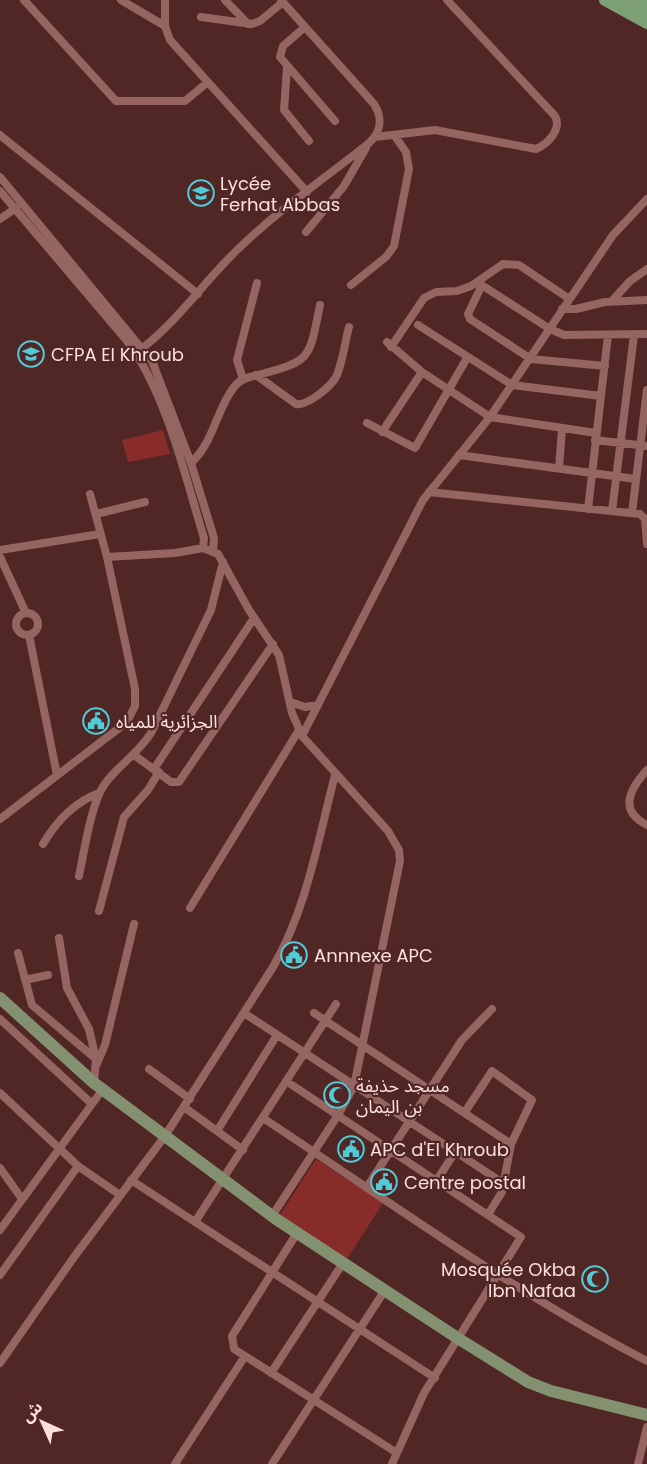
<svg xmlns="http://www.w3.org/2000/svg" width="647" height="1464" viewBox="0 0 647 1464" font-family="Poppins,'Noto Sans Arabic',sans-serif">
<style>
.green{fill:#882c29}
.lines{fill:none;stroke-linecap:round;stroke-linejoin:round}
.minor{stroke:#946561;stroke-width:8}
.primary{stroke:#839170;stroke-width:12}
.trunk{stroke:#7da075;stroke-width:12}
.labels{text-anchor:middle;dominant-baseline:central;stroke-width:4.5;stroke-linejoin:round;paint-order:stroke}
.poi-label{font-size:18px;fill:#fce0dd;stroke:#502724;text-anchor:start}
</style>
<rect width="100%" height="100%" fill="#502724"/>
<path class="green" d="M163,430l7,24 -42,8 -6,-22z
M316,1159l67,44 -36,56 -67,-44z"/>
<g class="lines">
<path class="minor" d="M24,0l92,101h69l23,-19
M121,0l44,26
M165,0v26l5,14 137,152
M225,0l23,24
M201,17l51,7 8,-3 23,-19
M305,27l-22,19 -3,11 55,64
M287,67l-3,43 25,31
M0,135l198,159
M375,137l60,-7 101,19c12,-5 26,-20 19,-33l-108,-116
M0,177l152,184 39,102 23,75 -1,13
M0,191l127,150c39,51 58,135 77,197l-1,10
M0,219l16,-11
M306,232l38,-46 22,-38
M480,284l70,45 14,6 83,-1
M351,285l35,-28 8,-11 15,-77 -3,-17 -12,-17
M482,285l-14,29 2,5 61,40 74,7
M612,301l18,-20 17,-12
M562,309h14l29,-7 42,-2
M418,325l94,60 89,11
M387,342l35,30 68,45 106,16
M391,347l33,-49 12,-6 21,-1 14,-5 32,-22 16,1 49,33
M136,353c39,-28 66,-69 100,-102 41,-40 88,-72 133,-108 12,-11 14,-25 5,-39l-93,-104
M256,375l40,29c12,2 36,-18 41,-29 6,-15 8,-33 12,-48
M243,379l-6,-19 20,-77
M367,423l48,25 52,-90
M382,432l40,-60
M595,440l52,6
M459,455l177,24
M191,463c23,-21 25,-53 43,-76 6,-8 15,-10 24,-12 54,-14 51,-16 62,-70
M559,468l3,-39
M429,492l211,22 5,5 2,25
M588,509l20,-174
M612,511l22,-176
M632,513l15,-123
M96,514l49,-12
M0,550l100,-16
M0,557l26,56
M107,557l68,-4 28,-5 15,6 31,56 30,45 13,58 10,23 86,95 11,19 1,11 -46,225 -16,29 -66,101
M16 624a11 11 0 1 1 22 0a11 11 0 1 1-22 0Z
M29,635l28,140
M290,702l15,5 13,-2
M302,736l121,-236 67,-83 123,-182 34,-36
M134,755l37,27h8l94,-138
M154,769l100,-151
M647,770c-16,18 -30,40 0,55
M0,819l127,-97 8,-16v-17l-28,-132 -17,-63
M43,844c13,-22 32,-42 56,-51
M79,876c5,-23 12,-72 25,-91 13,-19 34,-31 47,-52l60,-123 12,-48
M190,908l109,-178
M99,911l25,-94 24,-27 11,-18
M59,938l8,50 22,41 7,30 -2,24
M18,953l14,52 64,54
M25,980l23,-5
M244,1013l259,170
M314,1013l197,131
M0,1019l92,85
M96,1066l9,-21 29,-121
M149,1069l41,30
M286,1081l235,156 -97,156 -32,71
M0,1093l78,73 42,29
M184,1107l59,43
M465,1112l27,-41 40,29 -21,44 -9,48 -13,21
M263,1118c126,83 250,174 384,243
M217,1131l60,-96
M0,1168l22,31
M131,1180l64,42 141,-218
M437,1180l18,-28
M367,1187l95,-147 30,-31
M195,1222l240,156
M0,1230l103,-141
M297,1233l-65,103 2,13 163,104
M0,1275l78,-109
M0,1363l74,-106 91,-121 108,-169c34,-59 45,-127 62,-192
M271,1373l72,-110
M175,1464l70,-108
M272,1464l113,-174
M638,1464l9,-37"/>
<path class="primary" d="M0,998l94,85 182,136 183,120 69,43 23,9 96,24"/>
<path class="trunk" d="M605,0l42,23
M624,0l23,11
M645,0l2,1"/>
</g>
<defs>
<g id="school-ring" transform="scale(1.35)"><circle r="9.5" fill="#502724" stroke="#52cbd9" stroke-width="1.5"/><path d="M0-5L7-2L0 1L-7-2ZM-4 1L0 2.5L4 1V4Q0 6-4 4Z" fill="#52cbd9"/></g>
<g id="university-ring" transform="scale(1.35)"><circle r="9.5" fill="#502724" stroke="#52cbd9" stroke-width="1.5"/><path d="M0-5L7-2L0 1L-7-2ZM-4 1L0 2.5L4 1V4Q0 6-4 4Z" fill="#52cbd9"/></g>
<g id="civic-ring" transform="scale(1.35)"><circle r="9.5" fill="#502724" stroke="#52cbd9" stroke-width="1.5"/><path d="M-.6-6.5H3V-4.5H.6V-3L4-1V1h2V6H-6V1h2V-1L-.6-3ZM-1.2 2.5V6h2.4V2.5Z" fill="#52cbd9"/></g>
<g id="mosque-ring" transform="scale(1.35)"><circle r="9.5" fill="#502724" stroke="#52cbd9" stroke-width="1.5"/><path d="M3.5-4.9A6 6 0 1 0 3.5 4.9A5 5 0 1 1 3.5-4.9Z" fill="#52cbd9"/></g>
</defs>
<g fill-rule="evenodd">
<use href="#school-ring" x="201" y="193"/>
<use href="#university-ring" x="31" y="354"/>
<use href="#civic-ring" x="96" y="721"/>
<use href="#civic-ring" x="294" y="955"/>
<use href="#mosque-ring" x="337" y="1095"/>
<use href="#civic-ring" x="351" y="1149"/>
<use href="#civic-ring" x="384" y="1182"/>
<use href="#mosque-ring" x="595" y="1279"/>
</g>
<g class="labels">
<g class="poi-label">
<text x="220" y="183">Lycée<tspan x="220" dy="21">Ferhat Abbas</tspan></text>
<text x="51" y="354">CFPA El Khroub</text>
<text x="116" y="721">الجزائرية للمياه</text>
<text x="314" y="955">Annnexe APC</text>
<text x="356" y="1085">مسجد حذيفة<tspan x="356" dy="21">بن اليمان</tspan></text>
<text x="370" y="1149">APC d'El Khroub</text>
<text x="404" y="1182">Centre postal</text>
<text x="576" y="1269" text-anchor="end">Mosquée Okba<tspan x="576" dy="21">Ibn Nafaa</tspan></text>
</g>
</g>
<g transform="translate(42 1422) rotate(315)" stroke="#502724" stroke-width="4.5" paint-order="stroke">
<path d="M0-4.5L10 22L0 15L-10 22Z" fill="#fce0dd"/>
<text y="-9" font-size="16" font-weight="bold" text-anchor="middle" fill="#fce0dd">ش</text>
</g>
</svg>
